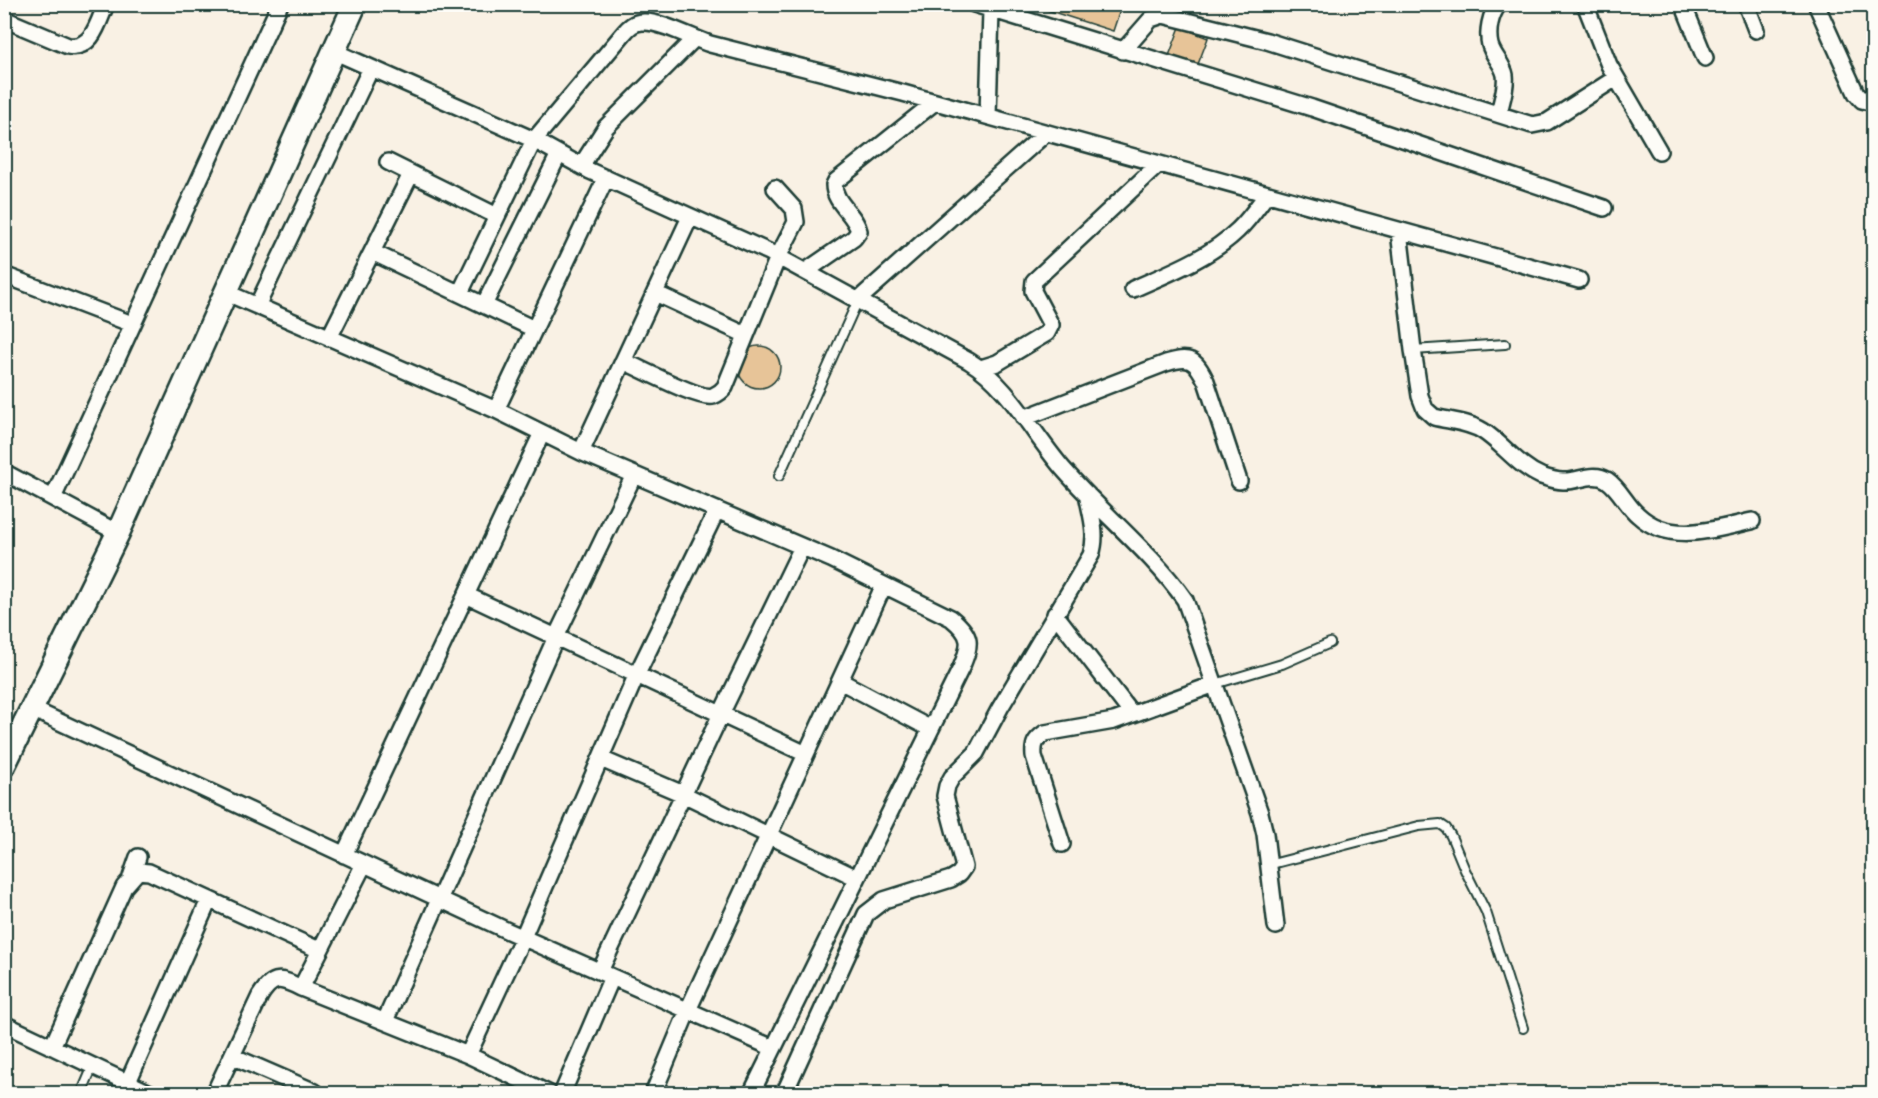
<svg xmlns="http://www.w3.org/2000/svg" width="1878" height="1098" viewBox="0 0 1878 1098" font-family="Sriracha,sans-serif">
<style>
.building{fill:#e7c498;stroke:#1f3d34;stroke-width:1.5}
.lines{fill:none;stroke-linecap:round;stroke-linejoin:round}
.lane-casing{stroke:#1f3d34;stroke-width:12}
.street-casing{stroke:#1f3d34;stroke-width:20}
.secondary-casing{stroke:#1f3d34;stroke-width:27}
.lane{stroke:#fdfcf7;stroke-width:8}
.street{stroke:#fdfcf7;stroke-width:15}
.secondary{stroke:#fdfcf7;stroke-width:22}
</style>
<rect width="100%" height="100%" fill="#f9f1e4"/>
<filter id="ink" filterUnits="userSpaceOnUse"><feTurbulence type="fractalNoise" baseFrequency=".0167" numOctaves="2"/><feDisplacementMap in="SourceGraphic" scale="12" xChannelSelector="R" yChannelSelector="G"/><feConvolveMatrix kernelMatrix="1 2 1 2 8 2 1 2 1" color-interpolation-filters="sRGB"/></filter>
<g filter="url(#ink)">
<path class="building" d="M1028,4h94l-9,27z
M1180,27l28,11 -13,34 -28,-11z
M738 367a21 21 0 1 1 42 0a21 21 0 1 1-42 0Z"/>
<g class="lines">
<g class="lane-casing">
<path id="lane" d="M1413,350l92,-6
M779,476l79,-176
M1215,684l67,-20 48,-21
M1268,865l151,-39 21,-2 6,4 5,8 14,34 21,42 37,116
M81,1094l12,-28"/>
</g>
<g class="street-casing">
<path id="street" d="M974,4l338,104 292,100
M1499,4c-9,10 -12,28 -9,41 3,11 13,19 15,30 2,12 -4,27 -6,38
M1585,4l24,61 50,86
M1683,4l22,54
M1746,4l10,26
M1816,4l40,89 6,7 12,3
M4,19l64,27c24,4 30,-23 38,-42
M333,51l201,89 56,31 179,81 200,109c40,24 65,75 96,110 38,43 88,83 120,129l75,213 5,21 11,92
M1123,51l28,-32 12,-4 104,26 265,84 15,-3 69,-44
M988,116l3,-106 -2,-6
M388,162l109,54
M581,166l25,-39 88,-88
M1399,231l14,119 7,46 5,13 9,8c16,4 35,5 49,14 20,13 35,35 58,45 6,2 15,5 22,5 15,1 30,-10 44,-1 13,9 19,25 31,35 32,30 77,14 114,6
M372,252l162,77
M806,271l48,-33 5,-7c-4,-17 -25,-28 -25,-46l2,-4 99,-79
M4,275l128,49
M1133,289c36,-16 76,-31 105,-59 11,-10 20,-24 29,-36
M225,292l271,118 85,42 250,107 120,59c22,18 20,26 10,50l-210,426
M460,293l74,-153 90,-107c5,-6 10,-11 19,-11 18,-1 49,16 67,22l193,49 676,187
M655,293l91,42
M858,300l188,-167
M484,305l75,-151
M257,306l114,-238
M329,338l82,-164
M623,361c17,7 76,39 90,35 5,-2 9,-5 12,-9l53,-130 18,-35 -2,-13 -19,-21
M981,368l16,-5 50,-30 4,-8 -18,-34 1,-10 125,-117
M496,410l110,-232
M1024,418l142,-55c23,-7 29,-5 40,18l33,100
M581,452l109,-235
M4,472l114,61
M53,498l227,-494
M466,595l340,159
M1055,614l77,100
M840,681l91,48
M32,709l476,222 265,117
M601,759l82,35 174,84
M1062,844l-28,-88c-1,-12 1,-16 11,-23l69,-12 101,-37
M344,855l198,-422
M131,877l7,-20
M600,971l121,-257 81,-167
M301,988l63,-124
M385,1021l171,-384 78,-162
M4,1024l148,70
M52,1047l72,-160 14,-16 11,1 170,78
M468,1055l55,-118 114,-263 80,-164
M232,1056l83,36
M128,1082l81,-182
M214,1094l46,-98c13,-21 21,-18 41,-8l167,67 82,39
M562,1094l50,-117
M653,1094l35,-84 196,-425
M784,1094l82,-180 18,-14 67,-21 8,-5 5,-7 -19,-71 2,-10 5,-9 24,-24 24,-45 91,-153c7,-21 0,-40 -4,-61"/>
</g>
<g class="secondary-casing">
<path id="secondary" d="M4,765l114,-232 237,-529"/>
</g>
<use href="#lane" class="lane"/>
<use href="#street" class="street"/>
<use href="#secondary" class="secondary"/>
</g>
</g>
<rect width="1878" height="1098" fill="none" stroke="#fdfcf7" stroke-width="24"/>
<rect x="12" y="12" width="1854" height="1074" fill="none" stroke="#1f3d34" stroke-width="2" filter="url(#ink)"/>
</svg>
